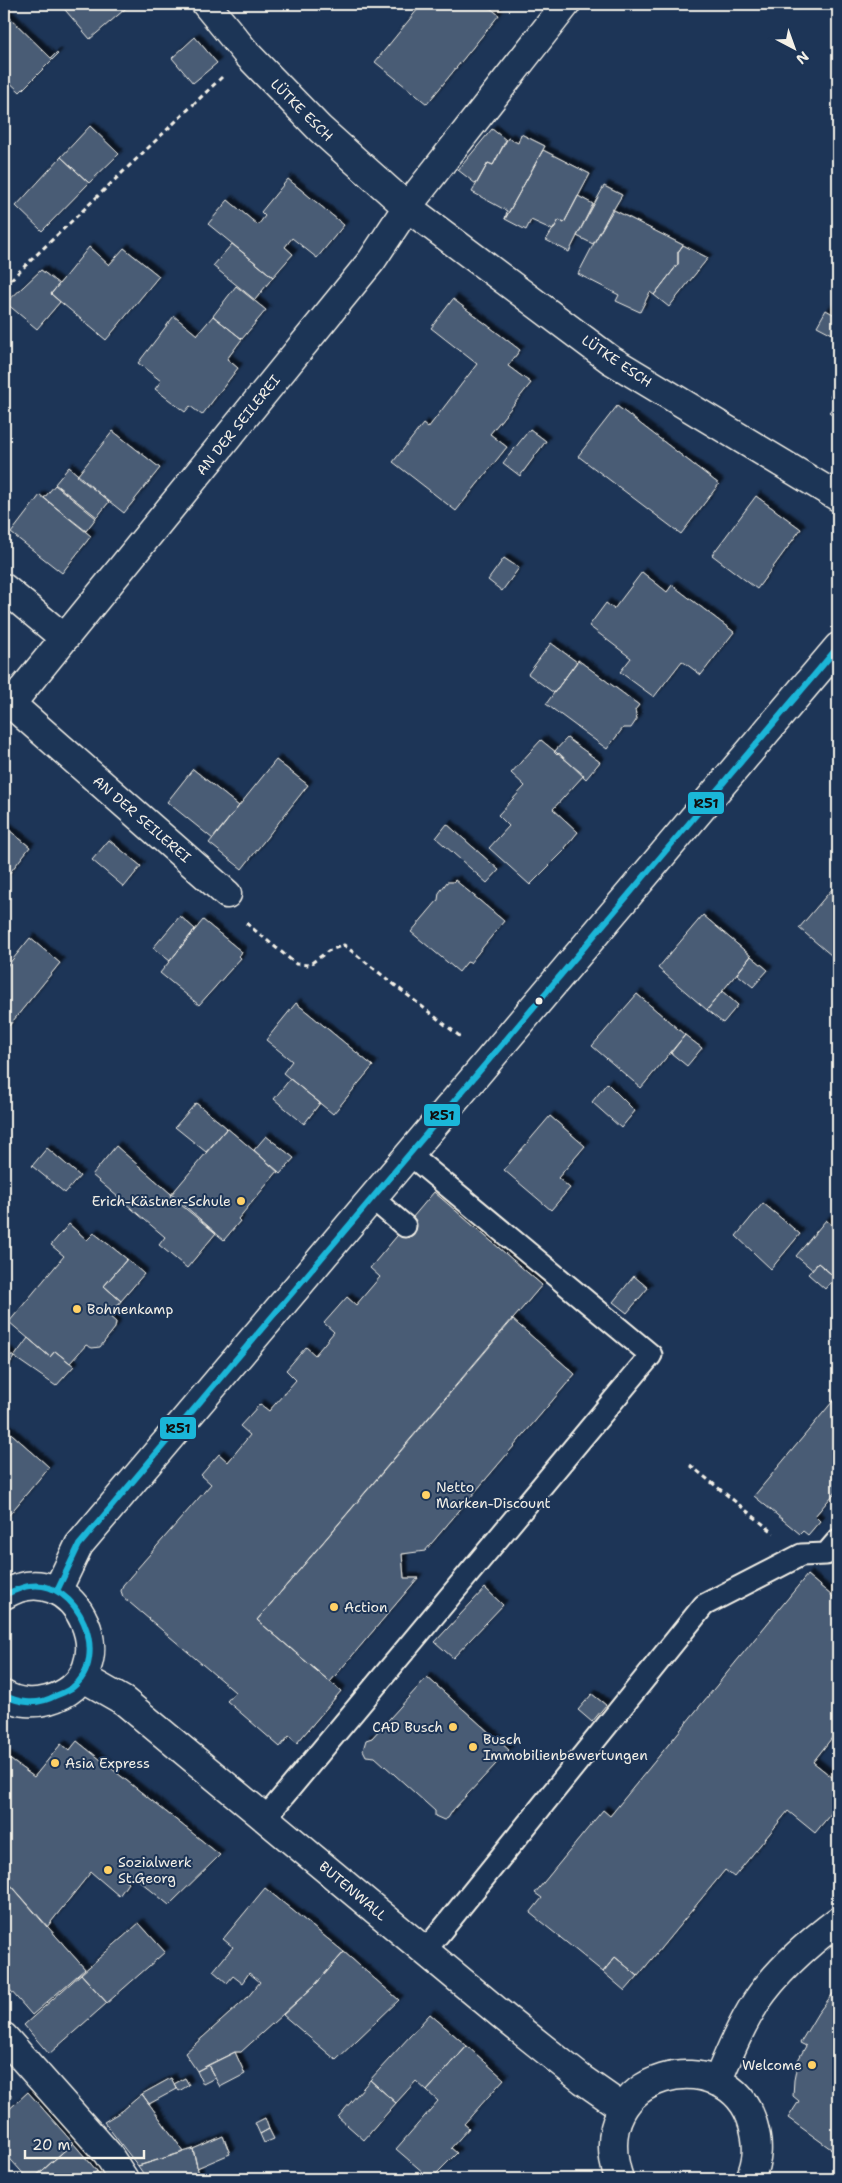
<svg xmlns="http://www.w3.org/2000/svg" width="842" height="2183" viewBox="0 0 842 2183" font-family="'Shantell Sans',sans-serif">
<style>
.building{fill:#485b74;stroke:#f4f1e8;filter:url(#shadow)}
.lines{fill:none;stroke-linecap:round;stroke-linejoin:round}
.service-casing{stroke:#f4f1e8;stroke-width:25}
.minor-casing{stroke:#f4f1e8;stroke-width:31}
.tertiary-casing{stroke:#f4f1e8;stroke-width:31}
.secondary-casing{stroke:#f4f1e8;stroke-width:31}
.path{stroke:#f4f1e8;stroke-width:3;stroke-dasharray:5 4;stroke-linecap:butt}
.service{stroke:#1d3557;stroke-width:21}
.minor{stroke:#1d3557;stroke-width:28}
.tertiary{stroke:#1d3557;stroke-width:28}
.secondary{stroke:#1d3557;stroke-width:28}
.bus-1-casing{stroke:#1d3557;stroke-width:10}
.bus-1{stroke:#1ab6d8;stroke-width:6}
.bus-dot{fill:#f4f1e8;stroke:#1d3557;stroke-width:2}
.poi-dot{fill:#ffd166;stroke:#1d3557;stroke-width:2}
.labels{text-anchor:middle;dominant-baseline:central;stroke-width:4;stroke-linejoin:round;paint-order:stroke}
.street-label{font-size:14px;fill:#f4f1e8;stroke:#1d3557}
.poi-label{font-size:14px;fill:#f4f1e8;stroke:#1d3557;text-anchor:start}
.line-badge{stroke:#1d3557;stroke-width:2}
.pale-badge-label{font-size:14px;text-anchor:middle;font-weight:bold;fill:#111}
</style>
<defs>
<filter id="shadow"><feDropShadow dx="4.5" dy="-4.5" stdDeviation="1" flood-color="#0009"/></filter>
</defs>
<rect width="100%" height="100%" fill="#1d3557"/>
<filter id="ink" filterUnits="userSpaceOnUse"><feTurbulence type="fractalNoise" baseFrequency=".02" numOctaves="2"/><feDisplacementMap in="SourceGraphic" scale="10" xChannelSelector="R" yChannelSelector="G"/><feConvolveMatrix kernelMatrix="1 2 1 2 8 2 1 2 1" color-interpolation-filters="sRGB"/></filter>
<g filter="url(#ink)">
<path class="building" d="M4,4l6,3 -6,5 47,46 5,-5 2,1 -38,38 -16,-15z
M60,4h71l-41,35z
M422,4h63l14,11 -72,89 -52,-42z
M195,37l22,26 -24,20 -21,-25z
M90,126l29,28 -30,29 -28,-26z
M492,129l14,11 -13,25 -5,-2 -12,21 -18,-14z
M521,134l24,12 -40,73 2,-8 -35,-19 16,-29 5,2 15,-27 10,5z
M543,150l47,24 -26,49 -5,-3 -6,10 -22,-10 -5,10 -21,-11z
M61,157l28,26 -47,48 -26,-25z
M288,179l56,46 -27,33 -25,-20 -7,9 8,7 -20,23 -65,-53 20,-24 30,25 7,-9 -4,-4z
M604,186l18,9 -29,49 -16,-8z
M578,196l15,8 -24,48 -23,-12 13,-20 5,3z
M612,209l71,36 -5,7v12l-24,31 -4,-3 -10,20 -24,-11 3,-6 -41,-21z
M232,244l41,33 -18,23 -42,-34z
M683,245l25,13 -39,49 -15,-12 24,-31v-12z
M89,247l20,18 15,-17 35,28 -53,64 -55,-46z
M41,270l18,14 -8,10 9,8 -23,27 -31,-26z
M236,286l30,24 -24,29 -29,-23z
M453,299l67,51 -12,16 23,17 -41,51 17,13 -51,64 -63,-49 30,-38 5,4 49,-64 -46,-36z
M826,310l12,7v20l-21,-11z
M174,316l23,19 16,-19 29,23 -15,20 11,9 -36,47 -12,-9 -5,6 -30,-23 6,-8 -23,-18z
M838,386v33l-9,-7 8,-9 -7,-7z
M617,406l102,78 -38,50 -103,-78z
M530,429l16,12 -26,35 -17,-13z
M113,431l47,37 -36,45 -47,-37z
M69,467l40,35 -12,15 -42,-33z
M55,485l41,33 -10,13 -42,-33z
M40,495l51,41 -29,37 -51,-40z
M756,496l45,33 -44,60 -45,-34z
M504,558l15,10 -17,23 -14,-11z
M642,572l25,20 5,-7 62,47 -33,43 -19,-14 -28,36 -34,-25 11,-14 -42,-32 17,-23 8,6z
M551,643l26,19 -23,31 -26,-19z
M578,660l61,45 -4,5 2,9 -6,9h-8l-16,21 -61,-45z
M567,738l33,24 -14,17 -27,-26 -2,2 -3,-3z
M541,740l43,35 -31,34 25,23 -13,16 1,1 -36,36 -41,-37 20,-22 -11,-11 27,-29 -14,-13z
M276,760l32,25 -66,84 -33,-26z
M193,769l46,37 -26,33 -46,-37z
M447,824l52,46 -12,13 -51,-45z
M4,826l26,21 -26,33z
M109,840l32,26 -17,21 -32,-27z
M455,880l49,41 -34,42 -3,-1 -8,10 -48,-40 27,-32 1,-7 8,-11h6z
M838,882v79l-39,-33z
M703,915l48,41 -44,54 -49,-42z
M180,916l15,13 -25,32 -17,-13z
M203,920l39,32 -3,4 2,2 -42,47 -39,-32z
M30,938l30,25 -56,69v-62z
M751,956l17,14 -15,17 -16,-13z
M722,991l16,14 -15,18 -16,-13z
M637,994l48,41 -44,53 -49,-42z
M296,1003l77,63 -40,48 -50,-41 9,-12 -26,-21z
M685,1035l17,13 -15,18 -16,-13z
M290,1079l30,24 -16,21 -30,-25z
M607,1083l28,28 -14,17 -29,-26z
M196,1103l31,25 -21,24 -31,-25z
M550,1116l35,30 -27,32 12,10 -19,22 -47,-40z
M227,1128l51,43 -40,48 2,2 -16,19 -54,-44z
M266,1136l28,22 -14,16 -26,-24z
M116,1146l100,87 -29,35 -28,-23 6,-8 -73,-62z
M47,1148l33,28 -15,17 -33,-27z
M434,1192l108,93 -285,335 84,71 -44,52 -8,-7 -9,11 -53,-46 8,-9 -112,-95 -2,-6 2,-6 88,-101 -10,-9 18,-21 9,8 22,-27 -10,-9 20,-22 9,7 27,-31 -10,-10 20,-23 9,8 19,-23 -10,-9 23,-26 9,8 24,-28 -10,-9z
M763,1203l37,31 -29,35 -35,-33z
M826,1220l12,11v49l-20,-17 -5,7 -17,-14z
M69,1224l18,16 7,-7 33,26 -23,27 17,15 -12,15 7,6 -1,6 -15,19 -8,1 -6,-3 -16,18 -15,-12 -5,6 -41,-35 55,-66 -13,-11z
M127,1259l17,15 -23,27 -17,-15z
M818,1263l17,14 -10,12 -17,-15z
M634,1276l14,12 -21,25 -14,-11z
M512,1319l63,55 -150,177 -23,3 2,24h14l-88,104 -73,-62z
M28,1338l22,19 5,-6 19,15 -18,20 -42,-29z
M4,1350l10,7 -10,15z
M838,1395v94l-23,27 5,5 -12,14 -5,-4 -3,3 -46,-38z
M4,1427l45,40 -45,54z
M807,1575l31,26v129l-25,32 25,20v23l-23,28 -27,-22 -54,66 -9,-7 -87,106 -23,-19 -12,15 -73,-59 12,-15 -7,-5 68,-83 7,6z
M485,1588l18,17 -50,53 -18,-16z
M427,1677l82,73 -56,60 -5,8 -4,2 -9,-4v-5l-60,-54 -9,-1 -3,-6 3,-10 6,-2z
M592,1694l14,11 -14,17 -14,-12z
M77,1741l143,114 -51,50 -39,-32 -6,6 4,4 -9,13 -28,-24 -44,55 -43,-50v-122l30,22 27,-33 8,7z
M4,1877l81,92 -53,46 -28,-32z
M265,1888l79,64 -29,33 -74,67h-6l-38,19 -12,-18 62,-55 13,-16 -11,-9 -7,10 -9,-7 -6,7 -14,-12 20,-24 -10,-8z
M139,1923l26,29 -58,51 -26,-29z
M344,1952l55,48 -63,60 -53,-45 32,-30z
M615,1957l23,19 -13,15 -22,-19z
M81,1974l26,29 -58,51 -25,-29z
M838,1987v167l-50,-36 11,-17 -6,-5 1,-16 4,-20 8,-14 -6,-3 18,-30z
M430,2014l37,32 -40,45 -11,-10 -20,22 -26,-23z
M467,2046l37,33 -40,45 5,4 -18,20 6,5 -26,26 -35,-30 42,-48 -11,-10z
M235,2052l10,22 -25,13 -12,-22z
M208,2065l7,13 -12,6 -6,-13z
M171,2078l6,11 -28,15 -7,-10z
M185,2078l4,7 -10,6 -5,-7z
M370,2080l26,23 -32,37 -26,-23z
M28,2092l45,51 -40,36h-5l-24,-27v-38z
M142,2094l42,58 -46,14 -34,-44 18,-11z
M265,2118l4,11 -9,5 -5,-11z
M269,2129l5,10 -10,4 -4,-9z
M223,2136l7,18 -33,14 -4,-19z
M73,2143l24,28 -9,8h-55z
M193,2149l7,30h-53l-9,-13z
M97,2171l7,8h-16z"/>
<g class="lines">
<g class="service-casing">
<path id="service" d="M372,1198l33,28
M266,1817l385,-462 -242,-201
M425,1951l279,-346 97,-50 25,-1 12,-14"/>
</g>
<g class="minor-casing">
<path id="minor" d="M206,4l41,50 73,75 87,78 204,153 227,137
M4,588l60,50
M11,704l216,190
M4,707l7,-3 361,-444 35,-53 159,-203
M4,2037l103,116 17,26"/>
</g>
<g class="tertiary-casing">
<path id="tertiary" d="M57,1591l22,-46c253,-300 508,-598 759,-898"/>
</g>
<g class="secondary-casing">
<path id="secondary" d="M4,1595c72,-45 128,82 44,105 -14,4 -31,3 -44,-5
M82,1677l42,24 384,319 75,60 40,28
M717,2082c12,-28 23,-55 39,-80 20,-30 54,-60 82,-81
M619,2179c-37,-110 110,-140 134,-55 6,20 5,36 -3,55"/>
</g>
<path class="path" d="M4,286l218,-209
M246,923l50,41 13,1 19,-14 16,-6 118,93
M690,1465l84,68
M4,2102l7,-7"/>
<use href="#service" class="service"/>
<use href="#minor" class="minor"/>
<use href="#tertiary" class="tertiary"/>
<use href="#secondary" class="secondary"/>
<g class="bus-1-casing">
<path id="bus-1" d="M57,1591l22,-46 759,-898
M4,1595c8,-3 17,-8 25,-9 49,-8 83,72 43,102 -5,3 -11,6 -17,8 -16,9 -35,8 -51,-1"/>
</g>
<use href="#bus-1" class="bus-1"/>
</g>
</g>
<circle class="bus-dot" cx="539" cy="1001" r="4.5"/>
<g class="poi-dot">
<circle cx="241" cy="1201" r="5"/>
<circle cx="77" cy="1309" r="5"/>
<circle cx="426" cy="1495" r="5"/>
<circle cx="334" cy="1607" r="5"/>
<circle cx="453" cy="1727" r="5"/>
<circle cx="473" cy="1747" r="5"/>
<circle cx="55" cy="1763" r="5"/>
<circle cx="108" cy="1870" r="5"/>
<circle cx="812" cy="2065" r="5"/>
</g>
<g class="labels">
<g class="street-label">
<text transform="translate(302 110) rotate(45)">LÜTKE ESCH</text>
<text transform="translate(617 361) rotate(34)">LÜTKE ESCH</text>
<text transform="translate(238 425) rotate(-51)">AN DER SEILEREI</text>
<text transform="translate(142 819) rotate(41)">AN DER SEILEREI</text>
<text transform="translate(353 1891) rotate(40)">BUTENWALL</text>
</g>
<g class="poi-label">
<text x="231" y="1201" text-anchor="end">Erich-Kästner-Schule</text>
<text x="87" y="1309">Bohnenkamp</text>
<text x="436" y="1487">Netto<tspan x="436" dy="16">Marken-Discount</tspan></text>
<text x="344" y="1607">Action</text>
<text x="443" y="1727" text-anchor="end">CAD Busch</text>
<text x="483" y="1739">Busch<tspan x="483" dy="16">Immobilienbewertungen</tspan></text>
<text x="65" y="1763">Asia Express</text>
<text x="118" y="1862">Sozialwerk<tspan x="118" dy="16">St.Georg</tspan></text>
<text x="802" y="2065" text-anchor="end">Welcome</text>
</g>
</g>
<g class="line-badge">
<rect x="687" y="791" width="38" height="24" rx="5" fill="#1ab6d8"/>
<rect x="423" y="1103" width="38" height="24" rx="5" fill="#1ab6d8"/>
<rect x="159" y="1416" width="38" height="24" rx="5" fill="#1ab6d8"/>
</g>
<g class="pale-badge-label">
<text x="706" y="808">R51</text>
<text x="442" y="1120">R51</text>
<text x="178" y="1433">R51</text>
</g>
<rect width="842" height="2183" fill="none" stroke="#1d3557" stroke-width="20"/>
<rect x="10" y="10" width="822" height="2163" fill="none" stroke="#f4f1e8" stroke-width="2" filter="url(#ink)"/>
<g transform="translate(794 48) rotate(139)" stroke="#1d3557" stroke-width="4" paint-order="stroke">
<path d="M0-4L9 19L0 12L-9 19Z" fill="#f4f1e8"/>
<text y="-8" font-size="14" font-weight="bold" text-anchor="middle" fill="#f4f1e8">N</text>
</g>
<path d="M25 2150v8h119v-8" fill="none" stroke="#f4f1e8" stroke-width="2.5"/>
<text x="32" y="2150" font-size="15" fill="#f4f1e8" stroke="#1d3557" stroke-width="4" paint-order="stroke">20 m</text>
</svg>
